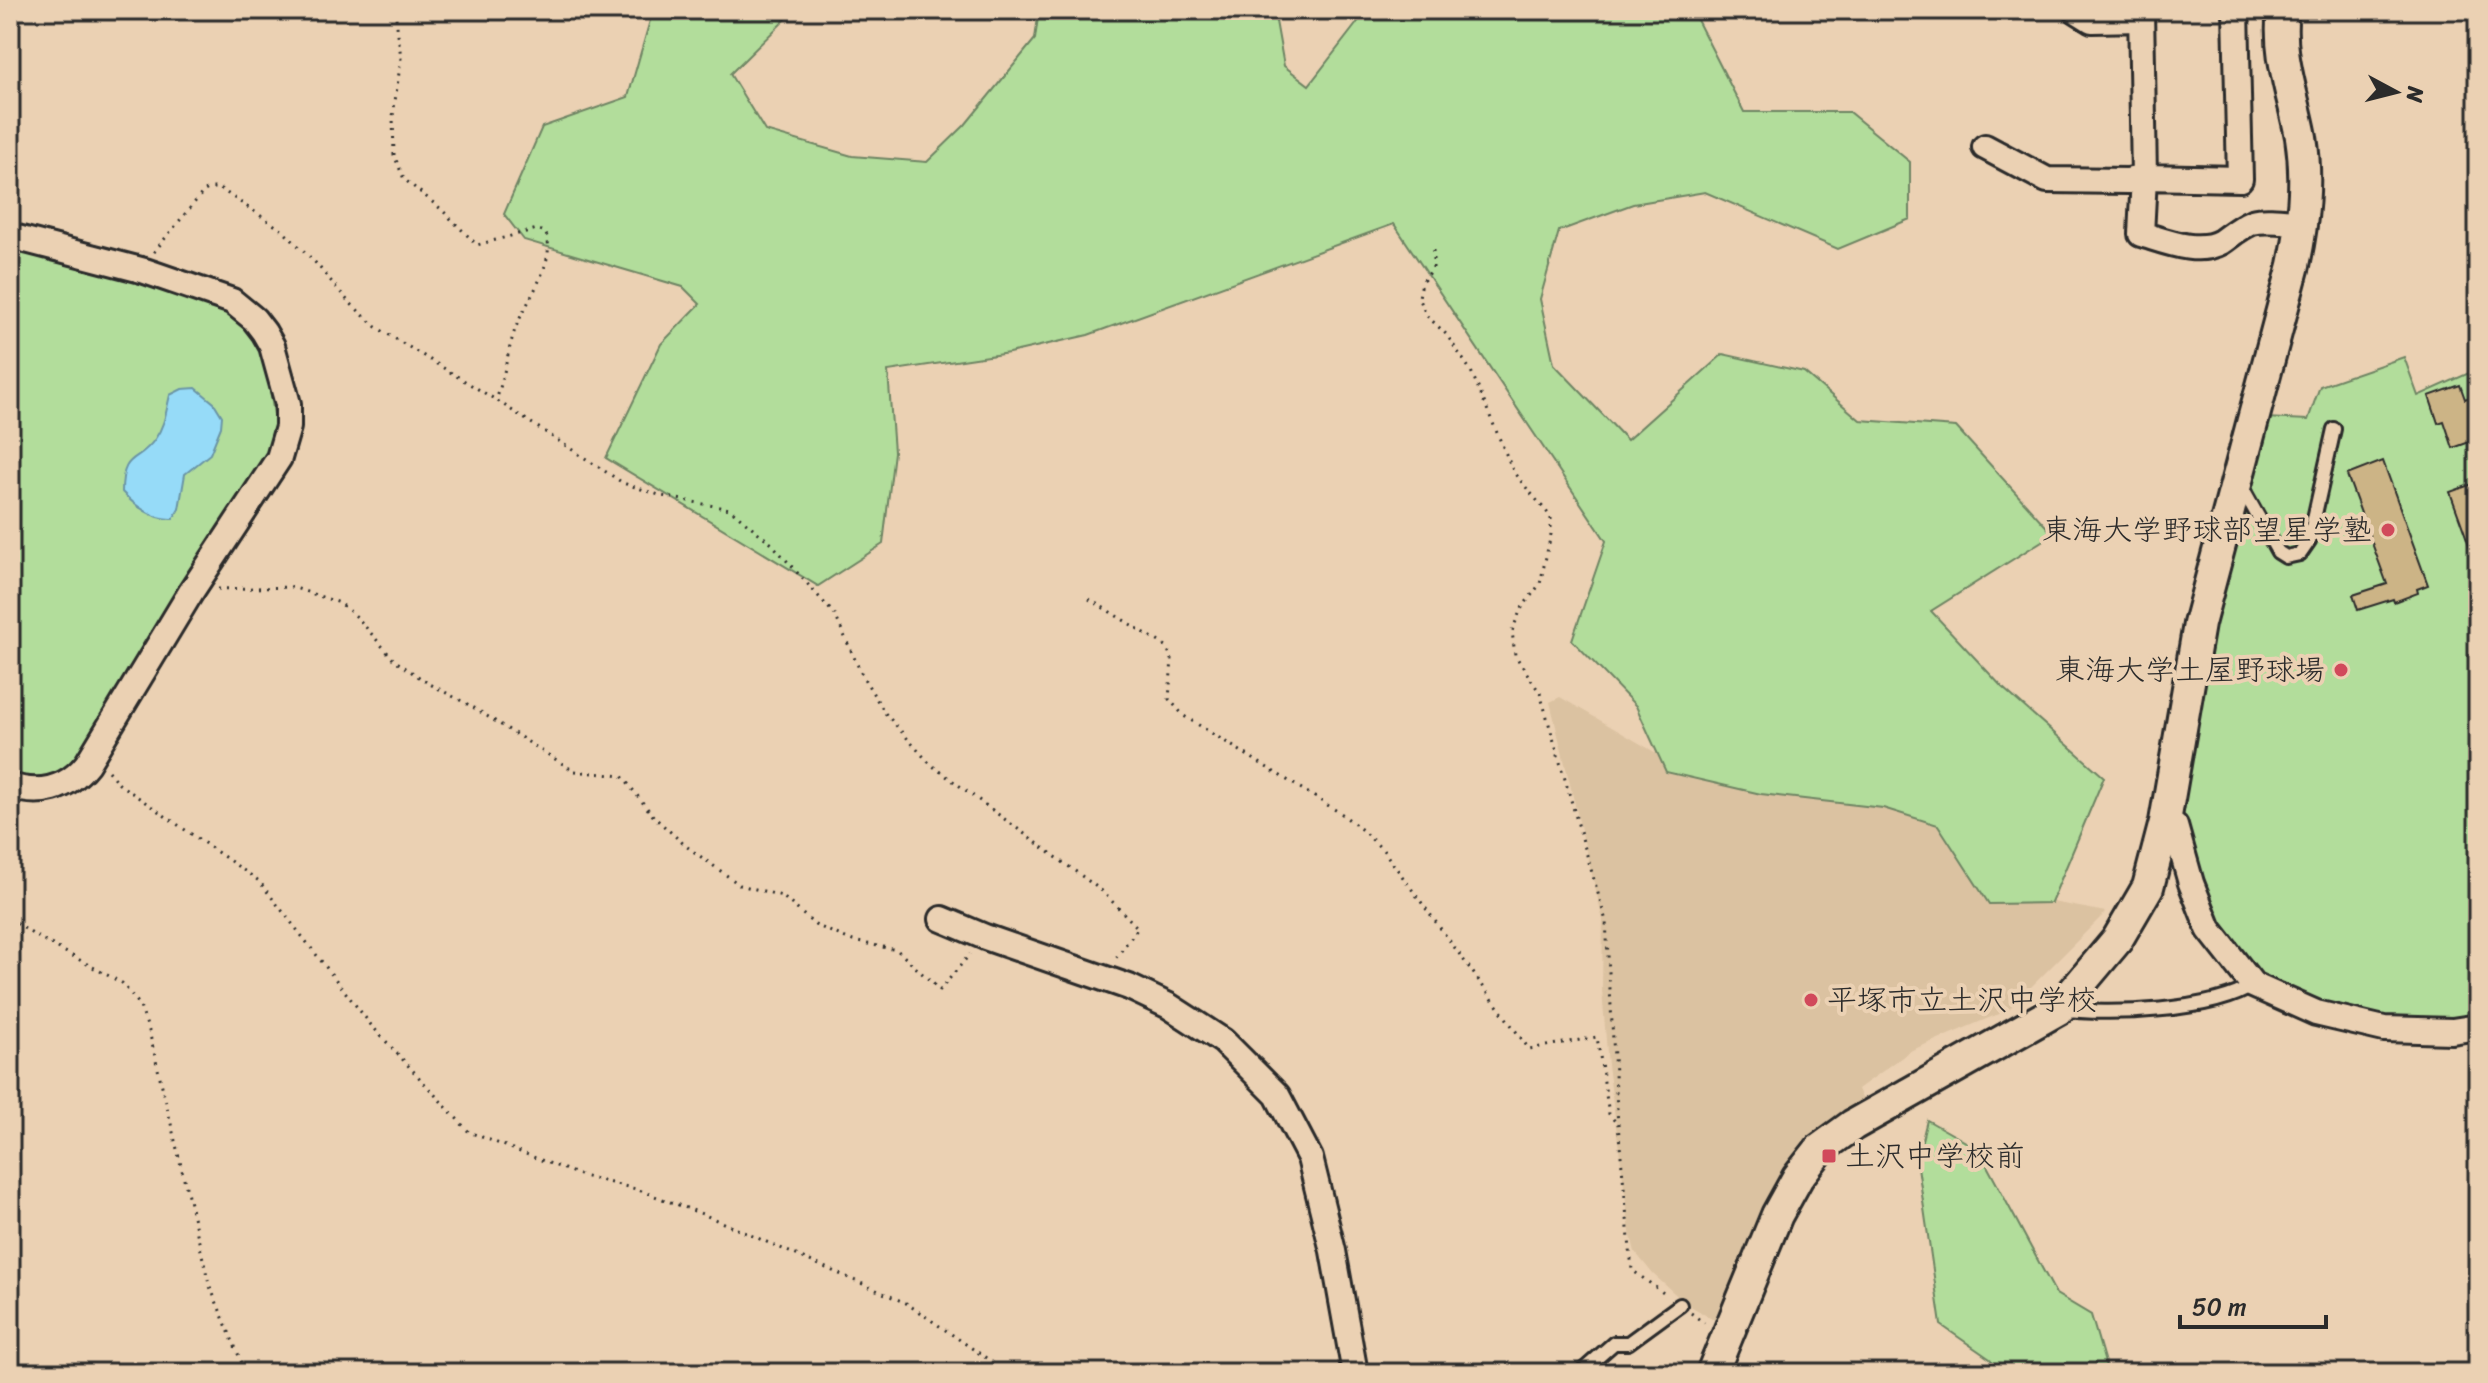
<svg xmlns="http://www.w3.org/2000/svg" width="2488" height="1383" viewBox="0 0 2488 1383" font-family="Sriracha,'Klee One',sans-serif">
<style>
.built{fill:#dbc2a1}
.green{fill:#b2dd9b;stroke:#6e8463;stroke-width:2}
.water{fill:#96dbf8;stroke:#6b95a6;stroke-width:2}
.building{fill:#ccb486;stroke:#2b2b2b;stroke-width:2}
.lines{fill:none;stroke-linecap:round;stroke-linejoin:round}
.service-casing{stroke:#2b2b2b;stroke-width:18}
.minor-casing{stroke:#2b2b2b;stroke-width:30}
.tertiary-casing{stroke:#2b2b2b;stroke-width:36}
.path{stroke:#2b2b2b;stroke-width:3;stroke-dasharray:2 6;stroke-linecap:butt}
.service{stroke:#ebd1b3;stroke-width:12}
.minor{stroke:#ebd1b3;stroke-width:24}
.tertiary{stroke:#ebd1b3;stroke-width:30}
.poi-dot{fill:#d1495b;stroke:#ebd1b3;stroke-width:3}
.labels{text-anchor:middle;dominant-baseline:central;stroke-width:8;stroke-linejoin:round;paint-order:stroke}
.poi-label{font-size:30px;fill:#2b2b2b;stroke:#ebd1b3;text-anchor:end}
</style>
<rect width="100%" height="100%" fill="#ebd1b3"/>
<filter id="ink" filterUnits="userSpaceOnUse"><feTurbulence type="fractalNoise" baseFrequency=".0125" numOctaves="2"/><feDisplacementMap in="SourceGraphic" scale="16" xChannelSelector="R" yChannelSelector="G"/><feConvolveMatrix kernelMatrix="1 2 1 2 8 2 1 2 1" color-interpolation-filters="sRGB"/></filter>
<g filter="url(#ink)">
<path class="built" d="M1560,697l129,75 241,23 63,96 113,21 -98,98 -96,40 -54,39 6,14 -25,16 -63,64 -54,135 -10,1 -28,-17 -31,-28 -18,-22 -5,-20 -22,-167 -6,-75 1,-70 -53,-218z"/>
<path class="green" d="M653,10h142l-65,64 35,57 87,25 75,6 38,-37 70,-86 4,-29h235l10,56 25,19 48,-62 7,-13h328l52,102h105l61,50v57l-72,30 -133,-57 -72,12 -74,27 -19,68 14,65 73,76 96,-86 81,18 56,48 96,7 97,107 -122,77 72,77 101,89 -53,126 -62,1 -51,-79 -55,-17 -122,-14 -95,-22 -30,-66 -64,-66 34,-99 -212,-317 -306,111 -79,18 -121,18 6,81 -11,92 -65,42 -212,-128 55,-114 39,-40 -17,-17 -159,-47 -20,-26 38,-87 86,-30z
M10,249l152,37 67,22 34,39 14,86 -36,73 -146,231 -37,41 -36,2 -12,-10z
M2404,357l14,39 60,-27v650l-77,5 -95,-25 -51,-26 -38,-50 -19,-42 -19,-77 38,-197 48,-189 43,2 12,-34z
M1927,1120l51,29 78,145 35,21 17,58h-105l-13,-14 -49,-34 -24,-165z"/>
<path class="water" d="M196,388l18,15 8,13 -1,11 -11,27 -25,20 -6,35 -6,10c-19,1 -38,-13 -51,-27 0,-41 16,-28 33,-53 10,-14 11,-28 15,-44l12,-6z"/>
<path class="building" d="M2460,385l5,14 13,-5v45l-25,9 -9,-27 -6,2 -9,-27z
M2383,461l45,124 -11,4 1,4 -24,9 -1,-3 -35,11 -5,-15 34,-11 -40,-109z
M2478,482v82h-2l-26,-72z"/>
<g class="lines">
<g class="service-casing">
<path id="service" d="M2241,486l37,66 8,5 14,-3 9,-13 25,-112
M2061,1009c46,7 154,2 192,-24
M1580,1373l34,-30h14l52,-38"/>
</g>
<g class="minor-casing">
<path id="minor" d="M2076,10l16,10 49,-1
M2141,10l3,167 -3,57c24,7 56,21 80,8 10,-7 19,-15 31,-20 14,-4 36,0 50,1
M1985,147l62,33 81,1 16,-4 96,2 -4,-169
M10,236l135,35 87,30 22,18 10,13 8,14 16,58v23l-9,31 -88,134 -104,172c-20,25 -46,32 -77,22
M2165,822l10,4 16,57 18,46 44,56 63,28 68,16 68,2 26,-4
M942,919l43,18 144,50 40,19 54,35 54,54 33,63 23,93 22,122"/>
</g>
<g class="tertiary-casing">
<path id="tertiary" d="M1712,1373l65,-158 21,-38 22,-28 33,-24 206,-116 58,-69 31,-53 17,-65 34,-198 95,-359c9,-43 14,-84 7,-128 -8,-43 -24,-83 -18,-127"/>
</g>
<path class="path" d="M395,10l6,48 -8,58 1,39 10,24 37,30 36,36 60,-16 8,3c14,26 -19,70 -29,95 -9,24 -11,49 -20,73
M1433,250v19l-11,13 -3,15 7,18 20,19 25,37 43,102 37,44v17l-11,50 -19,25 -9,22 3,24 25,38 66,228 12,204 14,145 34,25
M154,252l49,-60 7,-4h9l63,42 31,30 35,41 28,26 120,73 127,83 39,13 68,13 42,35 63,71 28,62 22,36 45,51 172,127 36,37 -23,31
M218,589l74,-2 48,16 17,14 37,43 34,23 43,23 103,65 48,5 32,41 32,29 54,39 42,11 33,29 38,16 44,9 43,40 30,-36
M1089,599l77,47 6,13 -3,40 15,17 158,98 20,16 21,20 146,199 68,-12 12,77 9,11
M108,771l11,13 140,97 112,144 98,107 113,44 54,13 69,26 201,88 102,70
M10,919l24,16 88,48 17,21 10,27 60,253 37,89
M1691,1313l13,10"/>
<use href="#service" class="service"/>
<use href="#minor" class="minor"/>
<use href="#tertiary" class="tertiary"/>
</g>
</g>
<g class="poi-dot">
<circle cx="2388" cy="530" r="8"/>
<circle cx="2341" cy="670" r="8"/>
<circle cx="1811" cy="1000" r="8"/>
<rect x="1821" y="1148" width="16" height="16" rx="4"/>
</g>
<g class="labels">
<g class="poi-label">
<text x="2372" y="530">東海大学野球部望星学塾</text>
<text x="2325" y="670">東海大学土屋野球場</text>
<text x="1827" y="1000" text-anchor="start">平塚市立土沢中学校</text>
<text x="1845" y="1156" text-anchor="start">土沢中学校前</text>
</g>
</g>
<rect width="2488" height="1383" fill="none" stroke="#ebd1b3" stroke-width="40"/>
<rect x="20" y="20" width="2448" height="1343" fill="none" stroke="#2b2b2b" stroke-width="3" filter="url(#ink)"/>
<g transform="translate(2396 92) rotate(97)" stroke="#ebd1b3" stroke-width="6" paint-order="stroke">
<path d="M0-6L14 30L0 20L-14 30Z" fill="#2b2b2b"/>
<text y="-12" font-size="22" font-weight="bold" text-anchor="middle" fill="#2b2b2b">N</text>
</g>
<path d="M2180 1315v12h146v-12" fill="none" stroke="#2b2b2b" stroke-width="4"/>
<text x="2192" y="1315" font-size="24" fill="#2b2b2b" stroke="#ebd1b3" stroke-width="6" paint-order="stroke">50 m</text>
</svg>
